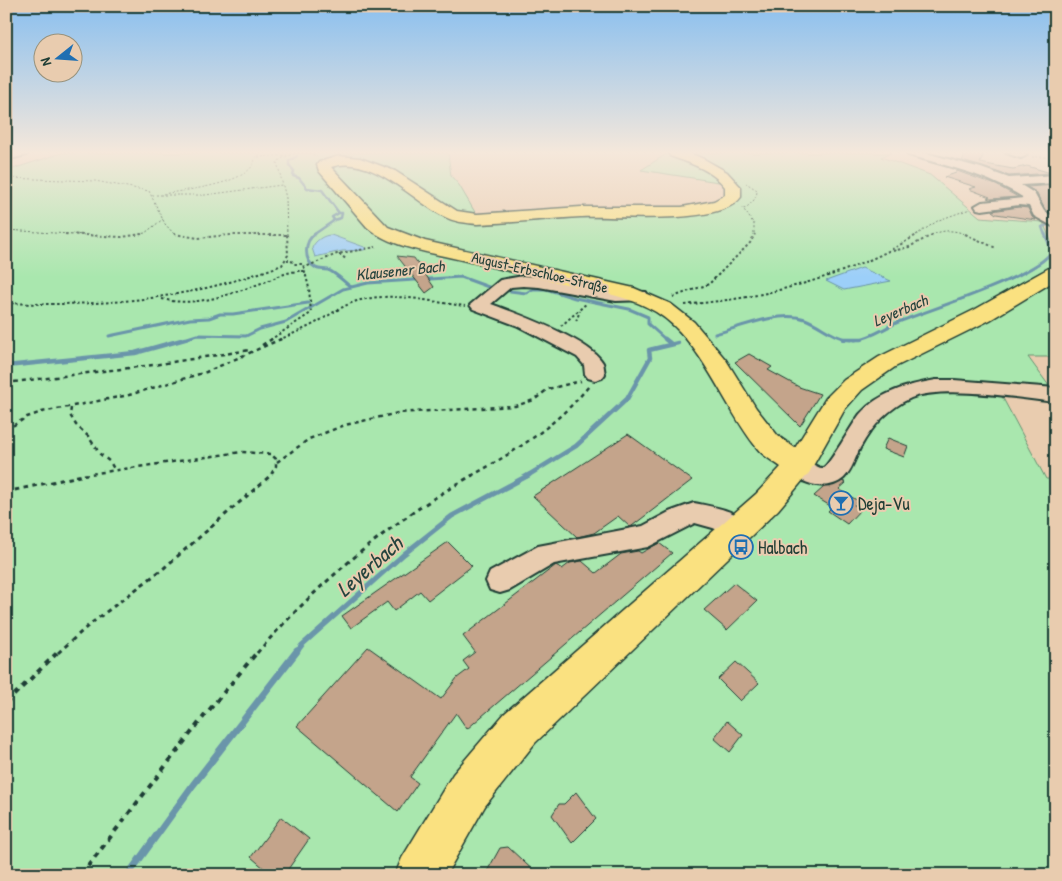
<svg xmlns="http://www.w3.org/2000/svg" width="1062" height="881" viewBox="0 0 1062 881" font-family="'Patrick Hand',sans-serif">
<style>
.green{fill:#a9e7ae;stroke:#649271}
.water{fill:#9ccff9;stroke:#6a95aa}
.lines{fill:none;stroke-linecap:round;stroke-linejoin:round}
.stream-far4{stroke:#6a95aa;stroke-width:2.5}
.stream-far3{stroke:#6a95aa;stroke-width:3}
.stream-far2{stroke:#6a95aa;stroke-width:4.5}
.stream-far1{stroke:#6a95aa;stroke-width:5}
.stream{stroke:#6a95aa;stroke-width:7}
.building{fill:#c4a48b;stroke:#1f3d34}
.minor-casing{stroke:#1f3d34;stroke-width:4}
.major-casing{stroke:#1f3d34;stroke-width:3}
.path-far4{stroke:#1f3d34;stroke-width:1;stroke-dasharray:2 2;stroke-linecap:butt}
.path-far3{stroke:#1f3d34;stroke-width:2;stroke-dasharray:2.5 2.5;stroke-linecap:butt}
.path-far2{stroke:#1f3d34;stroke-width:2.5;stroke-dasharray:4 4;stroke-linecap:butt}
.path-far1{stroke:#1f3d34;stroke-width:3;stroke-dasharray:4.5 4.5;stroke-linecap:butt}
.path{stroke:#1f3d34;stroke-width:4;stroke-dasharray:5.5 5.5;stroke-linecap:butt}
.minor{fill:#e9ccaf;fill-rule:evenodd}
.major{fill:#fae180;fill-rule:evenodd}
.labels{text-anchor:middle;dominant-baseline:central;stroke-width:4;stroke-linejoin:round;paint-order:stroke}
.far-street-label{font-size:15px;fill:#1f3d34;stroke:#e9ccaf}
.far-water-label{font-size:16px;font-style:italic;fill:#25443e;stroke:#e9ccaf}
.poi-label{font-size:18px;fill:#1f3d34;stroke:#e9ccaf;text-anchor:start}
.near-water-label{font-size:22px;font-style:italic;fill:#25443e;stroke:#e9ccaf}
</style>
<rect width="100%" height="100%" fill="#e9ccaf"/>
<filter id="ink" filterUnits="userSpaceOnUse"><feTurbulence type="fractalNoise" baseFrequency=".02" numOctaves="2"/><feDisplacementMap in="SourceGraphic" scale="10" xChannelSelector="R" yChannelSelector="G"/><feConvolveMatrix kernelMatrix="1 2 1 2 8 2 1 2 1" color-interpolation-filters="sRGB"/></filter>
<g filter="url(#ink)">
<path class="green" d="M62,153h386l3,23 8,9 17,29 228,-8 24,-11 -3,-12 -84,-13 27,-17h223l-10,4 49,18 50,42 63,5 10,24 3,18v93h-28l24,33 -55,-3 49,92h10v396h-1050v-704z"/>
<path class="water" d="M331,235l36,13 -3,2 -22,1 -27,6 -3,-9c3,-7 11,-13 19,-13z
M862,268l29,13 -47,9 -18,-9z"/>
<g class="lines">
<path class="stream-far4" d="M297,156l-8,5v4l5,6 -1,5 6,2 8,10 15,2 17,23 -7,4 2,3 -2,2 -19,13
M334,220l7,-2 1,-5h-3
M1045,235l-3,-8 8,-3"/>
<path class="stream-far3" d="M315,234c-11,7 -12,27 1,34 3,2 8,1 12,2 8,3 16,12 23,17
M502,290l24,3 7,-4h13l29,9 54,11 19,8v7l18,16
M715,334c25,-7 66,-24 90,-15 16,6 28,19 46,21
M109,336l81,-17 19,-1 11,-4h13l75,-11
M181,340l16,-5 49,1 14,-7 26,-7 57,-33 25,-6 93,-6 33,12
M855,340c17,-2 30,-13 46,-19 30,-12 137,-45 151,-70l-7,-17"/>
<path class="stream-far2" d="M665,339l5,4
M843,339h19
M6,366l129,-13 50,-14
M527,476l49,-30 51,-47 23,-41 -1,-8 29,-7"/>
<path class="stream-far1" d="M296,653l6,-8 102,-91 48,-38 77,-41"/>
<path class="stream" d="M128,875l65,-90 104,-134"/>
</g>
<path class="building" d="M966,153h18l-4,10 33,6 14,-3 24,7 -42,3 -47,-15z
M957,171l39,14 22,12 -28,2 -3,-1 3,-1 -21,-8 7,-2 -32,-10 12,-4z
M1056,185v31l-11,-6 -9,-18 -9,-5z
M1019,207l9,1 4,9 4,3 -40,-6 -4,-3z
M397,256l17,2 20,29 -8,6z
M749,354l23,13 -4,3 31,17 21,7 -20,32 -65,-64z
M628,434l64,46 -60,46 -2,1 -12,-11 -24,17 -17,4 -44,-41z
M888,438l20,8 -4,11 -21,-8z
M843,481l3,2 -7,6 19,12 -4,4 7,4 -14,15 -19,-13 4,-4 -18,-11 10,-9z
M448,542l24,24 -44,34 -8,-9 -26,20 -7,-9 -36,26 -9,-12z
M659,543l13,10 -205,176 -11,-16 -46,64 8,6 -20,29 -101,-86 71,-79 73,52 16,-21 12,-9 -6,-8 12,-9 -12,-16 93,-71 6,4 8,-6 12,-2 14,12 25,-19 17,-3 3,2z
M734,583l23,18 -30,29 -23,-20z
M736,662l23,21 -19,18 -22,-22z
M727,721l16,14 -13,17 -16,-14z
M576,792l20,27 -24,24 -20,-28 7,-11h5z
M281,817l28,22 -25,36h-12l-21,-18z
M508,847l30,28h-53l15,-27z"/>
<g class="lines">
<g class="minor-casing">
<path id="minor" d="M27,153l-1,2 -20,5v-6z
M907,153h19l55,15 28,10 47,-3v8l-35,2 13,8 10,18 12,7v10l-22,-12 -5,-10 -10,-1 -37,5 -5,-1 -2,-3 7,-4 42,-4c-36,-23 -75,-32 -116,-43z
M1006,153h19l2,2 -6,3z
M523,276l16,1 77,14 30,1 2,4 -2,4 -30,1 -77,-14 -16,-1 -12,1 -20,17c25,9 100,36 112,59 1,3 1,7 2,11l-3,4 -7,2 -7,-2 -3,-4 -1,-9 -7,-8 -59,-31 -45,-17 -3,-4 30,-25z
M936,380h18l102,8v14c-38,-4 -111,-17 -145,-4 -22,10 -39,28 -51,50 -5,10 -8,22 -16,30 -17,15 -47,6 -57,-12l4,-6 8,-3c6,2 19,12 24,11 6,-2 30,-45 37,-54 20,-22 47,-29 76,-34z
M694,503c19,4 47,7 57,26l-4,7 -9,3 -25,-11 -18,-5 -47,24 -94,17 -44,26 -10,3 -10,-3 -4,-9 4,-9 48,-26 105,-20 26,-14z"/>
</g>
<g class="major-casing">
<path id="major" d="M669,153h20l15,6 23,13 11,12 3,3v10c-21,30 -127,18 -161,20 -34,2 -68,6 -103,7 -11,-1 -23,-2 -34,-8 -32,-17 -73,-63 -112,-49l57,60 37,14 209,47 37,16 23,18 32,38 30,48 22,28 17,12 31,-50 18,-18 35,-23 95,-47 75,-42 7,-2v14l-66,40 -95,47 -33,23 -17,19 -36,64 -31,37 -243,233 -50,63 -39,69h-51l7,-17 51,-84 52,-61 251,-219 25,-27c-8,-6 -18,-11 -24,-19 -33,-40 -55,-108 -101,-136 -27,-16 -60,-21 -90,-28 -41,-9 -81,-19 -122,-28 -26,-6 -56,-11 -77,-29l-48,-56 -2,-6 2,-3 20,-6 21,2 35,13 62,40 20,3 104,-7h101l32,-6 11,-6v-8c-13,-17 -35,-24 -55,-31z"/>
</g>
<path class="path-far4" d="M258,157l29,-2
M1032,157h24
M6,178l89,3 54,10 16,33 10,11
M163,194c21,-4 91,-10 92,-36l7,-5
M152,195h53l77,-10
M742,207l12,17v11
M744,209c7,-5 13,-10 13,-19l-11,-7
M6,230l80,5
M135,235l10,-2 18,-14
M287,235l-1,-37 -9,-36c12,-9 26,-12 40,-6
M916,235l23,-15 31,-11
M931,235c14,-6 24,-5 37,0"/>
<path class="path-far3" d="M65,234l57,3 20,-3
M174,234l24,4 32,-3h57
M965,234l31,14
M893,251l16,-4 25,-13
M339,254l7,5
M303,268l34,-14 39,-7
M673,297l36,-13 41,-41 5,-9
M162,299c35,9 72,-6 105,-18 12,-5 24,-11 37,-10
M6,303c99,4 182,-3 276,-38l6,-10 -1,-21
M685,305c24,-3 49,-5 72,-10 56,-12 113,-30 161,-61
M576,321l4,-10
M561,326l26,-23
M270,340l41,-27 -2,-25 -6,-24h-9l-3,-4h-4
M279,340c10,-5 21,-9 31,-14 16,-8 28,-18 44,-24 36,-12 75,0 111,4"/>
<path class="path-far2" d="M262,345l10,-6
M6,383l147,-18 97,-15
M71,408l-1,7 6,10 12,11 12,18 10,8 4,7
M6,430l21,-13 15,-5 87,-17 77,-23 75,-33
M277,462l32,-23 36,-14 53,-12 117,-7 19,-6 14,-11 33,-8
M76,476l165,-24 30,2 5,5v7l-6,10
M471,476c45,-25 85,-50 118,-90"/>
<path class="path-far1" d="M6,492l78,-17
M58,653l31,-28 75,-57 107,-93
M257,653c62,-71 135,-133 216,-178"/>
<path class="path" d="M6,703l53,-52
M81,875l124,-160 53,-64"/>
<use href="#minor" class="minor"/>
<use href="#major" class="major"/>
</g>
</g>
<linearGradient id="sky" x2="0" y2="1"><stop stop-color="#89bfef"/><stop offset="0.55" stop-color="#f5e8db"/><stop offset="1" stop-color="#f5e8db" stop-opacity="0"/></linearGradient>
<rect width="1062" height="277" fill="url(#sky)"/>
<defs>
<g id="bar-ring" transform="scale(1.25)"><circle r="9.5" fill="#e9ccaf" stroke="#1f6fb2" stroke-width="1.5"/><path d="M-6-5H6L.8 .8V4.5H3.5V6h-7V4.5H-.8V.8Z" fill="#1f6fb2"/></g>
<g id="bus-ring" transform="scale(1.25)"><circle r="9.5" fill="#e9ccaf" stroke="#1f6fb2" stroke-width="1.5"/><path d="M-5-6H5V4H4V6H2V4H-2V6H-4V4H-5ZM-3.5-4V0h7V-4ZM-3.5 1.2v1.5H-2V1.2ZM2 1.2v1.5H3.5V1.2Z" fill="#1f6fb2"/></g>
</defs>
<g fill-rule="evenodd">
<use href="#bar-ring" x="841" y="503"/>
<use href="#bus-ring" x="741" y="547"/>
</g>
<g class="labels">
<g class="far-street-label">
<text transform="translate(540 272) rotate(13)">August-Erbschloe-Straße</text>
</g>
<g class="far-water-label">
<text transform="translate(400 270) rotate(-6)">Klausener Bach</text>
<text transform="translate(900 310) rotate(-23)">Leyerbach</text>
</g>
<g class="poi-label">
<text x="858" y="503">Deja-Vu</text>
<text x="758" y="547">Halbach</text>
</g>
<g class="near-water-label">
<text transform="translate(369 566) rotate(-41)">Leyerbach</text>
</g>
</g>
<rect width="1062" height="881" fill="none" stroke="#e9ccaf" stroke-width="25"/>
<rect x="12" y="12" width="1037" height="856" fill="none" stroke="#1f3d34" stroke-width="2" filter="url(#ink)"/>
<g transform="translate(58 58) rotate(253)"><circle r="24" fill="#e9ccaf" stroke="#98937e"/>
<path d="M0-4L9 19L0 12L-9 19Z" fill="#1f6fb2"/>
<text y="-8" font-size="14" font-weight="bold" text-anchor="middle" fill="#1f3d34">N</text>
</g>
</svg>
